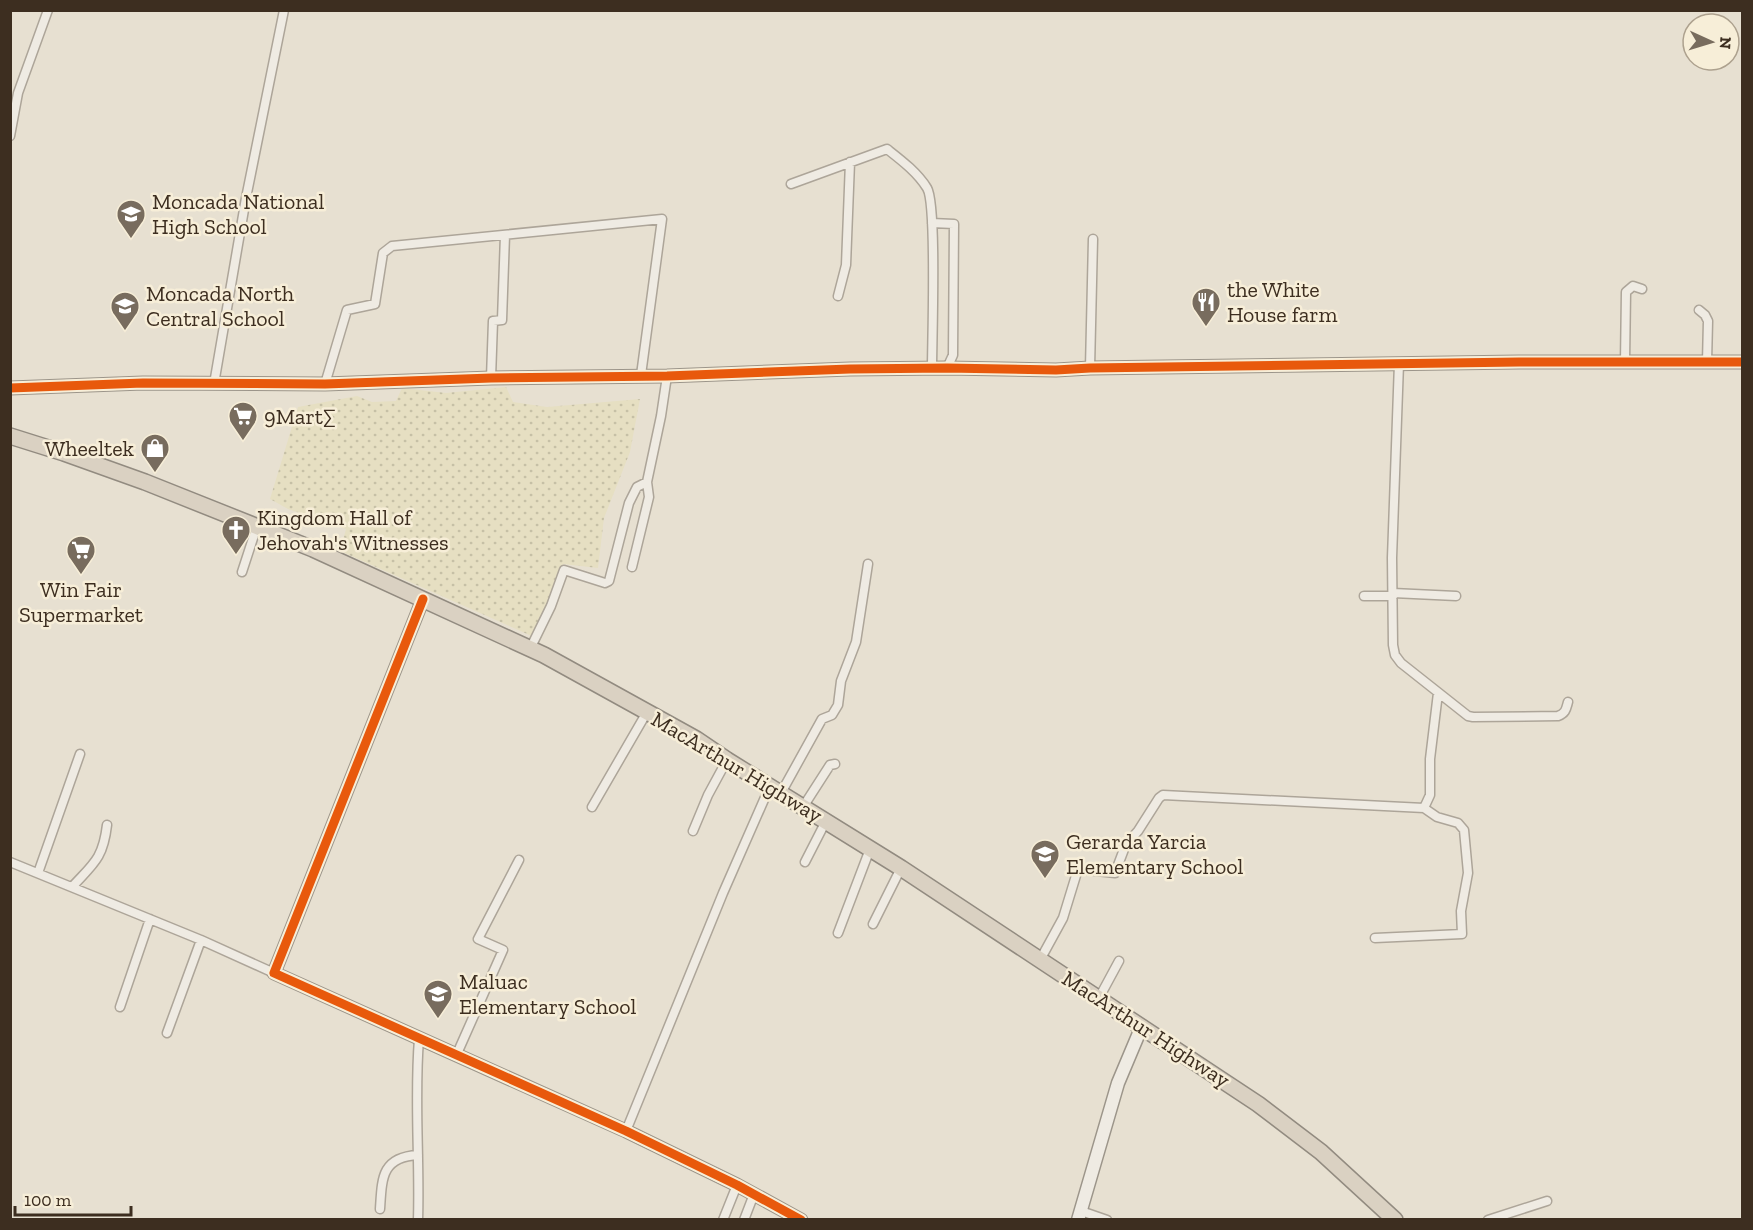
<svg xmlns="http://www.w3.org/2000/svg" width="1753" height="1230" viewBox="0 0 1753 1230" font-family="'Zilla Slab',serif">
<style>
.farmland{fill:url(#farmland-dots)}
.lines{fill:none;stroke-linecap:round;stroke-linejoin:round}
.street-casing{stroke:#ada599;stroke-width:11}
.secondary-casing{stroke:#9c958a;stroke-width:15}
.highway-casing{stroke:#928b80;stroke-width:18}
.street{stroke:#efebe3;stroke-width:8}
.secondary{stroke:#efebe3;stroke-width:12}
.highway{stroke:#dad1c2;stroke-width:15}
.cycleway-casing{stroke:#f7eed8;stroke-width:13}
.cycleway{stroke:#e8590c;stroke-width:9}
.labels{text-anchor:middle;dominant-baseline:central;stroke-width:5;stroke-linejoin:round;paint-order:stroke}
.poi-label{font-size:22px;fill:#3d2e20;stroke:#f7eed8;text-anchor:start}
.street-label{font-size:22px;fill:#3d2e20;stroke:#f7eed8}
</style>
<defs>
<pattern id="farmland-dots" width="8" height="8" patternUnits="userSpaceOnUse" patternTransform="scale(1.5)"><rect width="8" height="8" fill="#e6dfc2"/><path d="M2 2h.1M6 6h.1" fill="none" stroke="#c6c0a6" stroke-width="1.8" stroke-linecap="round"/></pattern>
</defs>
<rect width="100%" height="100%" fill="#e7e0d1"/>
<path class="farmland" d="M506,387l7,15 34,5 93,-8 -10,53 -26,66 -6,50 -35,-4 -29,73 -194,-86 6,-22 -58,-20 -18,-10 28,-92 59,-11 15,6 24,-1 6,-13 44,5z"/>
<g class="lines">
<g class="street-casing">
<path id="street" d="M10,136l8,-43 30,-83
M791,184l96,-35c14,11 30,23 40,39 10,16 5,152 5,180
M932,223l22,1 -1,131 -6,13
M838,296l8,-31 4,-103
M1699,310l6,5 3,6 -1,41
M1625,362l1,-70 7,-6 9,3
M1399,363l-7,195 1,87 2,10 6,8 67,53 5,1 85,-1c8,-3 8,-7 10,-14
M1090,368l3,-129
M491,378l2,-57 9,-1 3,-85
M214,384l32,-186 38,-188
M325,384l22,-74 28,-6 8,-51 9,-7 270,-27 -21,156
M632,567l17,-70 -2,-15 14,-66 6,-40
M242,572l15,-46
M1393,593l63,3
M1364,596h29
M530,649l21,-43 13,-36 41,13 4,-2 20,-78 8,-16 10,-5
M781,793l41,-74 10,-4 6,-10 3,-24 15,-39 12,-78
M592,807l55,-95
M803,807l27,-42 5,-1
M693,831l15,-36 19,-35
M10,862l191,78 73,33
M805,862l21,-41
M38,873l42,-119
M72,887c21,-23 31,-28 35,-62
M873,924l28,-56
M838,933l32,-84
M1375,938l87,-4 -1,-23 7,-38 -4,-43 -6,-7 -21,-6 -13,-9
M1040,960l23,-42 15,-49 37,4 11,-29 12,-13 21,-33 4,-3 261,13 6,-13v-36l8,-66
M1099,998l20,-37
M120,1007l30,-88
M167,1033l34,-93
M456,1056l47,-106 -25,-11 41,-79
M626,1131l97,-238 47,-107
M380,1209c2,-30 1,-52 38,-54
M1081,1211l26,9
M418,1220c2,-61 -4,-120 1,-181
M723,1220l14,-35
M744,1220l10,-26
M1488,1220l59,-19"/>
</g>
<g class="secondary-casing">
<path id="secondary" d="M10,388l133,-5 182,1 166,-6 176,-2 183,-7 97,-1 109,2 34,-2 429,-6h223
M423,599l-149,374 352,158 111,54 64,35
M1078,1220l40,-137 24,-57"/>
</g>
<g class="highway-casing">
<path id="highway" d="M10,436l54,17 81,29 168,67 231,106 152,84 31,21 174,108 357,236 63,48 74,68"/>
</g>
<use href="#street" class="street"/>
<use href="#secondary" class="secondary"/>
<use href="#highway" class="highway"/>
<g class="cycleway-casing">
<path id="cycleway" d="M10,388l133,-5 182,1 166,-6 176,-2 183,-7 97,-1 109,2 34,-2 429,-6h223
M423,599l-149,374 352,158 111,54 64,35"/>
</g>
<use href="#cycleway" class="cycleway"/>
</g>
<defs>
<g id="school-pin" transform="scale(1.5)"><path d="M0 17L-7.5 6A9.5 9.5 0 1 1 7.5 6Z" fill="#786c5e" stroke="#f7eed8"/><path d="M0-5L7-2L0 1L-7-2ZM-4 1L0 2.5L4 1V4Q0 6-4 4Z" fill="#fff"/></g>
<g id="restaurant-pin" transform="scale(1.5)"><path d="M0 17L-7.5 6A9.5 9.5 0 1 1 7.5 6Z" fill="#786c5e" stroke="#f7eed8"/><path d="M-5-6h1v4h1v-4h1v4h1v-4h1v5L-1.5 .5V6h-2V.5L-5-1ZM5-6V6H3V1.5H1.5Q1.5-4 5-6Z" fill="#fff"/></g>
<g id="supermarket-pin" transform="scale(1.5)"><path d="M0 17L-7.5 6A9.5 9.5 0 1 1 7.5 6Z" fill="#786c5e" stroke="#f7eed8"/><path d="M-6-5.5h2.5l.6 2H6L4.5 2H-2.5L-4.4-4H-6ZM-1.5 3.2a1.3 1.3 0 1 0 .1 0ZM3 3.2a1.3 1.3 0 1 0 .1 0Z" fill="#fff"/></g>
<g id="shop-pin" transform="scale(1.5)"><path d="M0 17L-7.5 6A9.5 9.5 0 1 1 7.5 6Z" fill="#786c5e" stroke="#f7eed8"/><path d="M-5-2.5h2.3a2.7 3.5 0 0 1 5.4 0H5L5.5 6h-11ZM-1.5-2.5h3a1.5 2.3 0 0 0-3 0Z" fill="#fff"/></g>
<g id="church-pin" transform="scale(1.5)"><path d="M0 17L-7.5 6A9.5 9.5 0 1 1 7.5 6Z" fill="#786c5e" stroke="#f7eed8"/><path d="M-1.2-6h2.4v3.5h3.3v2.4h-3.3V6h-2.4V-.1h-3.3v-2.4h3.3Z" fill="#fff"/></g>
</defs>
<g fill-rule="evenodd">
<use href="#school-pin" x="131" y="214"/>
<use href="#restaurant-pin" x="1206" y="302"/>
<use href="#school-pin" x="125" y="306"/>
<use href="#supermarket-pin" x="243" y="416"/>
<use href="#shop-pin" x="155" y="448"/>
<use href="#church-pin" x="236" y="530"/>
<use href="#supermarket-pin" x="81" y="550"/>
<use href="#school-pin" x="1045" y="854"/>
<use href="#school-pin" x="438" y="994"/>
</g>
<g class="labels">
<g class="poi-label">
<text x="152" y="201">Moncada National<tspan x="152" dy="25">High School</tspan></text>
<text x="1227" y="289">the White<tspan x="1227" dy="25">House farm</tspan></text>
<text x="146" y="293">Moncada North<tspan x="146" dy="25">Central School</tspan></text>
<text x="264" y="416">9Mart∑</text>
<text x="134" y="448" text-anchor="end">Wheeltek</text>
<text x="257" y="517">Kingdom Hall of<tspan x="257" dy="25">Jehovah's Witnesses</tspan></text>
<text x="81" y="589" text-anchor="middle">Win Fair<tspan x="81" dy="25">Supermarket</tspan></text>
<text x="1066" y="841">Gerarda Yarcia<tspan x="1066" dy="25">Elementary School</tspan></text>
<text x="459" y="981">Maluac<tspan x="459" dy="25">Elementary School</tspan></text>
</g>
<g class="street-label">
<text transform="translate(737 767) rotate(31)">MacArthur Highway</text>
<text transform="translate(1146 1029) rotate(33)">MacArthur Highway</text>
</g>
</g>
<rect width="1753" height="1230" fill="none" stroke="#3d2e20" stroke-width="24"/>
<g transform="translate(1711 42) rotate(94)"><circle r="28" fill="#f7eed8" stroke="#ada18e" stroke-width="1.5"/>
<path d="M0-4.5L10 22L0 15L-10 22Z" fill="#786c5e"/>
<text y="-9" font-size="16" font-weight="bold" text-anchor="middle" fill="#3d2e20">N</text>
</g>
<path d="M15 1206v9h116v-9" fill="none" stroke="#3d2e20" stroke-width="3"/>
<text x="24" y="1206" font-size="18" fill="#3d2e20" stroke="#f7eed8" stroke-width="4.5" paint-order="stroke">100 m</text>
</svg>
